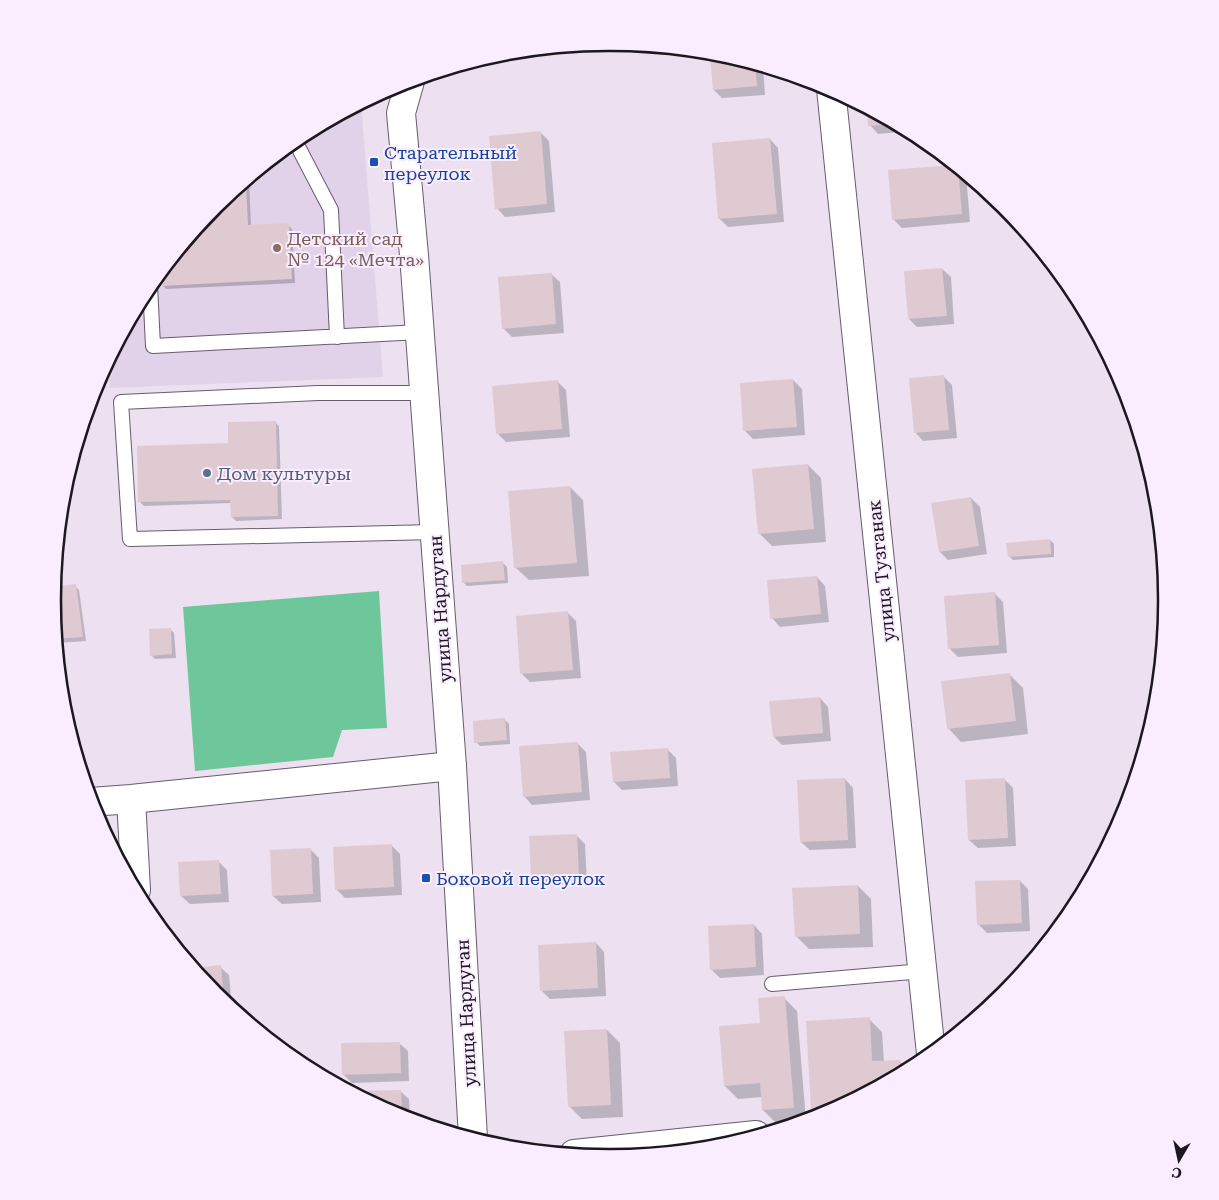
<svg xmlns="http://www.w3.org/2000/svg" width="1219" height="1200" viewBox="0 0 1219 1200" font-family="'Roboto Serif',serif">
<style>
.built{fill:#e1d1e9}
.forest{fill:#6dc79b}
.shadow{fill:#0003}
.building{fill:#e0cad1}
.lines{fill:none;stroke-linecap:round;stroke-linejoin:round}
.service-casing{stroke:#675c6c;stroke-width:16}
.minor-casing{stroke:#675c6c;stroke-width:30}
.tertiary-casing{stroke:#675c6c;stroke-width:30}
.service{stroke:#fff;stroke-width:14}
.minor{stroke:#fff;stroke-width:28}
.tertiary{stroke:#fff;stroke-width:28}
.transit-dot{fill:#1a4fb4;stroke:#f9edff;stroke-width:2}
.education-dot{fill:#8d6e63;stroke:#f9edff;stroke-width:2}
.service-dot{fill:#5c6f8a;stroke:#f9edff;stroke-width:2}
.labels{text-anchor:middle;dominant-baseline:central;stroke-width:4;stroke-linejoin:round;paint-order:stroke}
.transit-label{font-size:18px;fill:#164399;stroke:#f9edff;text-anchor:start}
.education-label{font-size:18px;fill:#785e54;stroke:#f9edff;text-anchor:start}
.service-label{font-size:18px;fill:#4e5e75;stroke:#f9edff;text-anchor:start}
.street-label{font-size:18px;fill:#1d181f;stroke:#f9edff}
.rim{fill:none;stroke:#1d181f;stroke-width:2.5}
</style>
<rect width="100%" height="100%" fill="#ece0f1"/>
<path class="built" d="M361,104l22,273 -273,11 -2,-27 38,-71 69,-84 85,-70z"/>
<path class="forest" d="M379,591l8,137 -45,2 -9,27 -138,14 -12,-164z"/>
<path class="shadow" d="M727,56l36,11 2,28 -43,3 -8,-8 -3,-33z
M868,109l41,22 -31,3 -8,-9z
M541,133l8,8 6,71 -50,5 -8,-9z
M770,139l8,9 6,74 -56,5 -9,-9z
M955,166l11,9 4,47 -68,6 -9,-9z
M249,178l2,49 37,-2 4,4 3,54 -129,6 -4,-4 -1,-14 54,-65z
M942,269l9,8 3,47 -37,3 -8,-8z
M551,274l9,8 4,51 -52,4 -9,-9z
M944,377l8,8 5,53 -34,3 -8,-9z
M793,380l9,9 3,46 -52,4 -8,-8z
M557,381l9,9 4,47 -64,5 -8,-8z
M275,422l4,4 3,93 -46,2 -4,-4 -1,-14 -87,3 -4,-4 90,-58z
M808,465l13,13 5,64 -54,4 -13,-13z
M570,487l13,13 6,76 -60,4 -13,-12z
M971,498l9,9 7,47 -39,6 -8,-8z
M1050,540l4,4v13l-41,3 -4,-4z
M503,563l4,4 1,16 -41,3 -4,-4z
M817,577l8,9 4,36 -49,5 -8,-9z
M75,586l4,4 7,51 -30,2 -4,-43 1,-12z
M995,594l8,8 4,51 -49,4 -9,-9z
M568,613l8,8 5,57 -51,4 -8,-8z
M170,629l4,4 2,25 -21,1 -4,-4z
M1010,675l13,13 5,46 -67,8 -12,-13z
M820,698l8,9 3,34 -49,4 -8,-8z
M505,720l4,4 1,20 -30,2 -4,-4z
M577,743l9,9 4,48 -58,5 -8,-9z
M667,749l9,9 2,28 -56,4 -8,-8z
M845,779l8,9 3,60 -46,2 -9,-8z
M1005,780l8,8 3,58 -38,2 -9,-8z
M576,835l9,9 2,40 -47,1 -8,-8z
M391,845l9,9 2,41 -57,3 -9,-9z
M310,849l9,9 2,44 -39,2 -9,-8z
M218,861l9,9 2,32 -39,2 -9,-8z
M1020,881l8,8 2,42 -43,2 -9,-9z
M858,886l13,13 2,48 -64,2 -13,-13z
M754,925l8,9 2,41 -44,3 -9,-9z
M596,943l8,9 2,44 -56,3 -9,-9z
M220,967l9,8 3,33 -17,-14 -20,-25z
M784,998l13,13 9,109 -30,3 -13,-13 -1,-13 -24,2 -13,-13 36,-62z
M869,1019l13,13 2,30 15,-1 9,9 -88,46 -8,-8z
M607,1030l13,13 3,74 -41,2 -13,-13z
M399,1043l9,8 1,30 -57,2 -9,-9z
M400,1091l9,8 1,20 -14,-4 -42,-22z"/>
<path class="building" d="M724,55l31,9 2,22 -44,4 -3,-34z
M867,109l28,15 -27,2z
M541,131l6,73 -52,5 -6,-73z
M770,138l7,76 -59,5 -6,-76z
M954,165l4,3 4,46 -70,6 -4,-50z
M246,181l2,44 41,-2 3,56 -131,7 -1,-13 55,-67z
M942,268l5,48 -39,3 -4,-48z
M552,273l4,51 -54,5 -4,-52z
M944,375l5,55 -35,3 -5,-55z
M793,379l4,48 -54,4 -3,-48z
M558,380l4,49 -66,5 -4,-48z
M276,421l2,95 -47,1 -1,-17 -92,2 -1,-56 91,-3v-21z
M808,464l6,65 -56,5 -6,-65z
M570,486l7,77 -63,5 -6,-77z
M971,497l8,49 -40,6 -8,-49z
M1050,539l1,15 -43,3 -2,-14z
M503,561l2,19 -43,3 -1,-18z
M817,576l4,38 -51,5 -3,-39z
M76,584l7,53 -27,2 -4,-39 1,-13z
M995,592l4,53 -51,4 -4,-53z
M568,611l5,59 -53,4 -4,-58z
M171,628l1,26 -22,2 -1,-27z
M1010,673l6,48 -69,8 -6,-48z
M820,697l3,36 -50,4 -4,-36z
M505,718l2,22 -33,3 -1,-22z
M578,742l4,50 -59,5 -4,-51z
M668,748l2,30 -57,4 -3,-30z
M845,778l3,62 -48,2 -3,-62z
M1005,778l3,60 -40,2 -3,-60z
M577,834l2,42 -48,1 -2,-41z
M392,844l2,43 -59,3 -2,-43z
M311,848l2,46 -41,2 -2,-46z
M219,860l2,34 -41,2 -2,-34z
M1020,880l2,43 -45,2 -2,-44z
M858,885l2,49 -65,3 -3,-49z
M754,924l2,43 -46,3 -2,-44z
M596,942l2,46 -58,3 -2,-46z
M221,965l3,35h-1l-8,-6 -21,-26z
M785,996l9,112 -32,2 -2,-27 -36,3 -5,-60 41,-3 -2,-25z
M870,1017l2,44 28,-1v14l-63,34 -26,1 -5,-88z
M607,1029l4,76 -43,2 -4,-76z
M400,1042l1,31 -59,2 -1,-32z
M401,1090l1,27 -50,-26z"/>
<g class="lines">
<g class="service-casing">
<path id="service" d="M295,141l36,69 6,127
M150,285l3,61 267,-14
M424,393h-106l-197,9 9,137 305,-7
M772,984l151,-13"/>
</g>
<g class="minor-casing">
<path id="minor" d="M831,89l100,965
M131,799l5,91
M91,802l40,-3 321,-33
M574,1154l182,-19"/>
</g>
<g class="tertiary-casing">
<path id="tertiary" d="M410,81l-9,32 13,142 38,511 21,372"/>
</g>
<use href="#service" class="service"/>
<use href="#minor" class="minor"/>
<use href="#tertiary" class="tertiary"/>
</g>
<g class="transit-dot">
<rect x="369" y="157" width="10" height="10" rx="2.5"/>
<rect x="421" y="873" width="10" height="10" rx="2.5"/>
</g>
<circle class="education-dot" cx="277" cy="248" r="5"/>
<circle class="service-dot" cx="207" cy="473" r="5"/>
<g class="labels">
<g class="transit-label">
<text x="384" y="152">Старательный<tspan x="384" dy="21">переулок</tspan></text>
<text x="436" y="878">Боковой переулок</text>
</g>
<g class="education-label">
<text x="287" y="238">Детский сад<tspan x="287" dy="21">№ 124 «Мечта»</tspan></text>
</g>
<g class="service-label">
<text x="217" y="473">Дом культуры</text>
</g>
<g class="street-label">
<text transform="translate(881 571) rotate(-96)">улица Тузганак</text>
<text transform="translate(440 609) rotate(-94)">улица Нардуган</text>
<text transform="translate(466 1013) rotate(-93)">улица Нардуган</text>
</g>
</g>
<path d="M0 0H1219V1200H0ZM609 51H610A548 548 0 0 1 1158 599V601A548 548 0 0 1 610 1149H609A548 548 0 0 1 61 601V599A548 548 0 0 1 609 51Z" fill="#f9edff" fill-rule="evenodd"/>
<path class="rim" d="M609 51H610A548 548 0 0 1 1158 599V601A548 548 0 0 1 610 1149H609A548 548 0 0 1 61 601V599A548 548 0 0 1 609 51Z"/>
<g transform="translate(1179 1160) rotate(189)" stroke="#f9edff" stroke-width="4" paint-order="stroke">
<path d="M0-4L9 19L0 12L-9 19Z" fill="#1d181f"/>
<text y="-8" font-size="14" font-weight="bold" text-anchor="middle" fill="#1d181f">С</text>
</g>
</svg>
